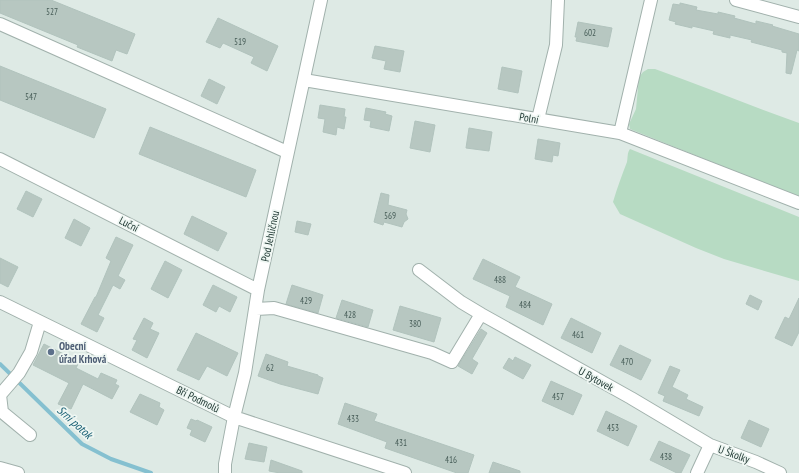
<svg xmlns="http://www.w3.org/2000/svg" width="799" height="473" viewBox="0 0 799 473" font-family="'PT Sans Narrow',sans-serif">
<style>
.green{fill:#b7dbc3}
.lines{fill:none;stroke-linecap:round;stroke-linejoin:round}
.stream{stroke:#85c0d0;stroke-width:4}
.building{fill:#b7c7c1;stroke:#b1c3bd}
.minor-casing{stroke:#a1b1ac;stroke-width:14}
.minor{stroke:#fff;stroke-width:12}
.service-dot{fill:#5c6f8a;stroke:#eff7f3;stroke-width:1.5}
.labels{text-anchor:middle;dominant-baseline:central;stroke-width:3.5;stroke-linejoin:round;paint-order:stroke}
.number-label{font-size:9px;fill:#465c57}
.street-label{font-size:11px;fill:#203934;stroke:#eff7f3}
.service-label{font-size:11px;font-weight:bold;fill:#4e5e75;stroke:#eff7f3;text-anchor:start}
.water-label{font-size:12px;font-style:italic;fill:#1b6175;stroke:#eff7f3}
</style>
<rect width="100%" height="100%" fill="#deeae5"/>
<path class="green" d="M648,69h7c48,17 95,37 144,54v73l-57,-22 -112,-45 -1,-5 7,-15 3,-32 4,-5z
M630,149l169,68v64l-75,-22 -28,-11 -76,-34 -7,-12c4,-14 9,-27 14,-40 1,-5 0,-9 3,-13z"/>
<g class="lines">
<path class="stream" d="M0,364l82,80 29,15 40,14"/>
</g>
<path class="building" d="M0,0h51l84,34 -8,20 -11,-4 -4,11 -35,-14 1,-2 -78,-32z
M680,3l17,4 -1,3 22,4v-2l17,4 -1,2 22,6v-3l17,4 -1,1 27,8v17l-2,-1 -6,24 -5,-1 1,-20 -5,-1v-2l-31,-8 1,-2 -22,-5v3l-17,-4 1,-3 -22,-5v2l-17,-4 1,-2 -7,-2 4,-16 7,1z
M218,18l60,28 -11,25 -16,-8 3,-6 -31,-14 -3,5 -14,-6z
M578,22l34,6 -4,19 -32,-6 1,-4h-2z
M375,46l29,5 -4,21 -16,-3 2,-8 -14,-3z
M0,66l106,43 -12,29 -94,-38z
M502,67l20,4 -4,22 -20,-4z
M209,79l16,8 -8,17 -16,-8z
M320,105l25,4 -1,8h2l-2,12 -7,-2 -1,8 -13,-3 2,-13 -7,-1z
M366,108l20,4 -1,2 7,2 -3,15 -19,-4 1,-6 -7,-1z
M415,121l20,4 -5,27 -20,-4z
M150,127l106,43 -10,27 -107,-43z
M469,128l23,4 -3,19 -23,-3z
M538,139l22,4 -2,13 -5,-1 -1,7 -17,-3z
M26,191l16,8 -9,18 -16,-8z
M381,193l8,2 -1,10 19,5 -1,4 2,5 -4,3 -2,5 -18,-5 -1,3 -9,-3z
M192,216l35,17 -9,18 -34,-17z
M74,219l16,9 -9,18 -16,-8z
M297,221l14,3 -3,11 -13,-3z
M116,237l17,8 -15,31 7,4 -5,9 -7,-4 -15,30 6,3 -7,14 -16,-8 14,-27h1l15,-36 -5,-3z
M0,258l18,9 -10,20 -8,-4z
M483,259l37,18 -5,10 37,17 -9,21 -37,-18 4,-11 -37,-17z
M165,261l17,9 -14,28 -17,-9z
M213,285l24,12 -7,15 -11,-6 -3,6 -13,-7z
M292,285l31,10 -5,18 -32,-9z
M750,295l12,6 -4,9 -12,-6z
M799,298v34l-7,14 -17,-8 10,-21 4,2z
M342,300l31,10 -5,17 -32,-9z
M400,306l41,12 -7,24 -41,-12z
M144,318l9,5 -3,6 9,4 -12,25 -15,-8 5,-10 -4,-1z
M571,318l30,15 -9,20 -31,-15z
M481,329l6,4 -15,26 6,4 -6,11 -14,-8z
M196,333l42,20 -11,23 -20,-10 -8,14 -22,-10z
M44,344l35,18 -3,6 22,11 3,-6 16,7 -2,4 4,2 -7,13 -29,-15 -12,25 -13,-5 11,-21 -36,-18z
M620,345l31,15 -10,20 -31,-15z
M266,354l22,8 -1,4 31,9v1l5,2 -5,16 -38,-10 -22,-8z
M515,357l16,8 -8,14 -20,-11 6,-10 4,3z
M670,366l10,4 -8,17 16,8 -2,4 17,8 -4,9 -36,-15 2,-5 -7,-3z
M551,381l31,14 -9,20 -31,-14z
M140,394l20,9 -1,4 5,3 -7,15 -27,-13z
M345,403l32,11 -3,7 100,34 -6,18h-11l-72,-25 2,-6 -49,-18z
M606,411l31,15 -9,20 -31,-15z
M191,419l5,2 1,-1 15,7 -7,15 -15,-7 2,-5 -5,-2z
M749,420l20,9 -8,18 -20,-9z
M659,441l31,14 -9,18h-4l-27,-13z
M249,443l18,4 -3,15 -19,-3z
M271,460l31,11v2h-22l-11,-2z
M493,462l27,9v2h-31z"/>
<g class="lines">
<g class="minor-casing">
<path id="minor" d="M736,0l63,17
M0,24l287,128
M304,80l316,53 31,-133
M538,119l18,-74 2,-45
M620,133l179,70
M0,159l258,131
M419,270l42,32 20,12 150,84 79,47 46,17 24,11
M0,302l234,115 171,56
M256,309l18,-1 158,45 20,9 29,-48
M0,395l19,-22 12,-21 9,-30
M0,395l2,17 28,23
M0,468l18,5
M225,473v-9l9,-47 11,-44 13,-83 63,-290
M697,473l13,-28"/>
</g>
<use href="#minor" class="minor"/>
</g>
<circle class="service-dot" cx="51" cy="352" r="4"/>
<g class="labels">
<g class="number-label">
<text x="52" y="11">527</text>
<text x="590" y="32">602</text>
<text x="240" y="41">519</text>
<text x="31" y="96">547</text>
<text x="390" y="215">569</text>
<text x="500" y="279">488</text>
<text x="306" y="300">429</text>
<text x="525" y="304">484</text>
<text x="350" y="314">428</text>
<text x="415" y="323">380</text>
<text x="578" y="334">461</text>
<text x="627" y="361">470</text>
<text x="270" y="367">62</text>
<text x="558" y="396">457</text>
<text x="353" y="418">433</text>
<text x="613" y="427">453</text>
<text x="401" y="442">431</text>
<text x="666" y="456">438</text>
<text x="451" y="459">416</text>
</g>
<g class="street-label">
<text transform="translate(529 118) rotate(10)">Polní</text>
<text transform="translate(129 224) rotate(27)">Luční</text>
<text transform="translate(270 236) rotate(-78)">Pod Jehličnou</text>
<text transform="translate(596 379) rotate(29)">U Bytovek</text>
<text transform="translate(198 399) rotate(26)">Bří Podmolů</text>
<text transform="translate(734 454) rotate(20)">U Školky</text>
</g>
<g class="service-label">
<text x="59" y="346">Obecní<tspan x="59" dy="13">úřad Krhová</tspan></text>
</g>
<g class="water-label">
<text transform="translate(75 422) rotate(42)">Srní potok</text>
</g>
</g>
</svg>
